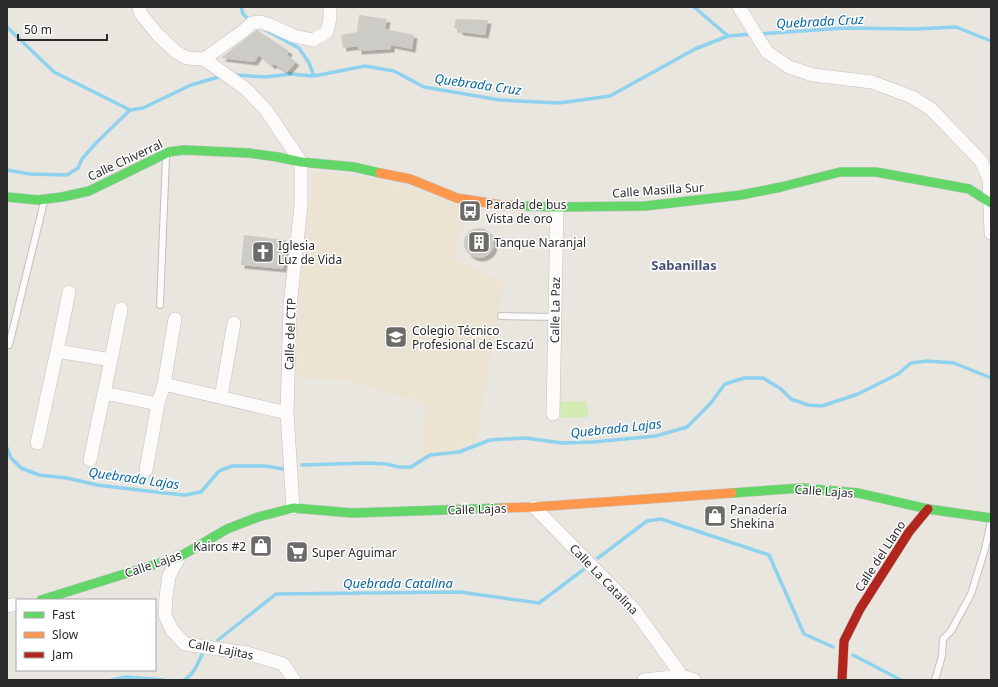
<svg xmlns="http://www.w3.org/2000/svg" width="998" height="687" viewBox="0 0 998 687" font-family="'Noto Sans',sans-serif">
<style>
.education{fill:#ece4d3}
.pitch{fill:#d4eab3}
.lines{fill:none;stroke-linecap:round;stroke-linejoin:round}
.stream{stroke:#8fd2ee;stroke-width:3.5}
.building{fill:#cdcbc6;filter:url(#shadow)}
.lane-casing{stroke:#c2c1c1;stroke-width:8}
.street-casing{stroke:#c2c1c1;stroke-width:14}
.fast-casing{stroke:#c2c1c1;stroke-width:10}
.slow-casing{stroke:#c2c1c1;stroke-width:10}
.jam-casing{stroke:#c2c1c1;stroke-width:10}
.lane{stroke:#fcfbfa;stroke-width:6}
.street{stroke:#fcfbfa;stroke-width:13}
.fast{stroke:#63d668;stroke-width:9}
.slow{stroke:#ff974d;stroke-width:9}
.jam{stroke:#b3261e;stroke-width:9}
.labels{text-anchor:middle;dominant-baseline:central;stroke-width:3;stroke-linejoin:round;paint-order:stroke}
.street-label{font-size:12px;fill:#2a2a2a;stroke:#fff}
.poi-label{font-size:12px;fill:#2a2a2a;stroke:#fff;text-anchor:start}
.water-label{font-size:13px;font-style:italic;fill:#0666a1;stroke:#fff}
.neighbourhood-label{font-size:13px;font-weight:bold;fill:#484f7d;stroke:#fff}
</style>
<defs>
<filter id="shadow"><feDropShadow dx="3.5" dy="3.5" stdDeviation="0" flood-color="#0004"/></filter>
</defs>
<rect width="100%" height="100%" fill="#e9e5df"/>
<path class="education" d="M319,171l59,8 88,26 -11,54 49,22 -28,161 -29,10h-17l-9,2 6,-50 -80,-24 -51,-2 3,-81 13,-120 2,-4z"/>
<path class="pitch" d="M587,401l1,16 -27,1 -1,-16z"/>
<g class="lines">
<path class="stream" d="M241,7l2,7 7,7
M694,7l34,29
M7,27l47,45 76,38 13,-2 48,-23 31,-9
M262,28l37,20 10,15 5,13
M760,34l84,-6 70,1 42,-2 35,14
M234,75l32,2 24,-3 24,2 51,-10 29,5 30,16 76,13 59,3 51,-7 85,-47 33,-13 24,-2
M7,170l23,4 37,1 11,-7 4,-9 13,-15 35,-34
M7,448l4,10 10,10 18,7 28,3 30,7 67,8 21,2 16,-3 18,-21 13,-5h34l17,3
M302,465l66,-2 18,1 13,3h12l19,-12 29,-3 31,-12 35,-2 37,5 31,-1 63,-6 31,-9 23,-23 15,-20 19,-6h19l18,11 10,10 17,6 14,1 36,-12 40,-20 13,-11 16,-2 27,2 37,15
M598,558l49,-37 14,-2 108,36 35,79 29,13
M218,640l58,-46 184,-2 79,11 44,-33
M853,655l48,25
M112,680l14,-3 37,3
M184,680c10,-5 15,-19 19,-28"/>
</g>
<path class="building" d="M359,15l28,4 -2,10 29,6 -2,14 -21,-4v4l-33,2v-5l-15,2 -2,-13 16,-3z
M456,19l32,1 -3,15 -25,-3 -1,-2 -5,-2z
M257,30l32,21 -2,4 9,7 -9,10 -13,-8 -2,2 -13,-11 -5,7 -33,-4z
M464 243a15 15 0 1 1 30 0a15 15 0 1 1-30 0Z
M244,235l42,5 -3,29 -42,-4z"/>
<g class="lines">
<g class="lane-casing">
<path id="lane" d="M160,305l6,-148
M501,316l54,1
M9,345l35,-143
M935,680l7,-24 1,-17 8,-8 20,-37 14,-45 6,-28"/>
</g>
<g class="street-casing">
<path id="street" d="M139,7l2,7 17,21 18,17 11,6 17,1 42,30 20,21 35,52v44l-11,100 -3,107 6,95
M739,7l28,45 22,15 24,8 59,7 40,15 19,12 50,52 8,18 2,54
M204,59l38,-27 10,-9 8,-1 10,3 24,11 19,4 14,-8 3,-14v-11
M57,351l12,-59
M111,360l10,-51
M164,384l11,-65
M221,397l13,-74
M553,414l4,-207
M37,443l20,-92 54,9 -7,33 54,11 6,-20 123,29
M90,460l14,-67
M146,470l12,-66
M534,507l99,101 49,68
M179,557l-10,19 -3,20 -1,19 7,15 13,14 62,9 36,11 11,16
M7,606l10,-2
M644,680l38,-4 12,4"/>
</g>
<g class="fast-casing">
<path id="fast" d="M7,197l31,3 24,-3 27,-6 80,-39 15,-2 65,3 29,4 23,5 53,5 26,6
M522,206l35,1 88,-1 96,-11 40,-8 59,-15h36l93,17 22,14
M732,493l70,-5 56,5 70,16 63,9
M41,600l138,-43 48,-28 31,-12 35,-9 60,5 149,-5"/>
</g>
<g class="slow-casing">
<path id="slow" d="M380,173l30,6 47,19 44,7 21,1
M502,508l32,-1 198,-14"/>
</g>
<g class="jam-casing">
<path id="jam" d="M842,680l2,-39 16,-32 49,-77 19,-23"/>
</g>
<use href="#lane" class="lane"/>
<use href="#street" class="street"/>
<use href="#fast" class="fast"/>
<use href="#slow" class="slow"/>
<use href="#jam" class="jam"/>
</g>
<defs>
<g id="bus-square" transform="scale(1.15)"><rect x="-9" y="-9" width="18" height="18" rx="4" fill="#6d6b69" stroke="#fff"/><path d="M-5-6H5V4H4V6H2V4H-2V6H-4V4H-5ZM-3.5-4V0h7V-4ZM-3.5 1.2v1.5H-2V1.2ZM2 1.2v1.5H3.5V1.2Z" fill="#fff"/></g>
<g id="building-square" transform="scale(1.15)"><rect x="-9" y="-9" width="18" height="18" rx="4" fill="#6d6b69" stroke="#fff"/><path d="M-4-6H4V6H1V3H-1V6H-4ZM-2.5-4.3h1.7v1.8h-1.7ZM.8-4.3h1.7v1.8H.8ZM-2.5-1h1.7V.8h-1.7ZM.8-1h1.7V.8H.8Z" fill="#fff"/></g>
<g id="church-square" transform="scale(1.15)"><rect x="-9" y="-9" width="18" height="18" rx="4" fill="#6d6b69" stroke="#fff"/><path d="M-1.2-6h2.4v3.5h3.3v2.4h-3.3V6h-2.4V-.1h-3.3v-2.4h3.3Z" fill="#fff"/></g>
<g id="school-square" transform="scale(1.15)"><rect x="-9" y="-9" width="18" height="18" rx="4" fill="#6d6b69" stroke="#fff"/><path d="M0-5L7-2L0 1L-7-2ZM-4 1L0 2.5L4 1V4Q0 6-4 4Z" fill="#fff"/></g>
<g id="shop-square" transform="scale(1.15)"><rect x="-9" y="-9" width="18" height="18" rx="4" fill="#6d6b69" stroke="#fff"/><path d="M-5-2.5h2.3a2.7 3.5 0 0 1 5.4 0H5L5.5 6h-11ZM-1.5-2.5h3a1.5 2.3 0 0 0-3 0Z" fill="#fff"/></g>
<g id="supermarket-square" transform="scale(1.15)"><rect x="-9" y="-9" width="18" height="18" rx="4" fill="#6d6b69" stroke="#fff"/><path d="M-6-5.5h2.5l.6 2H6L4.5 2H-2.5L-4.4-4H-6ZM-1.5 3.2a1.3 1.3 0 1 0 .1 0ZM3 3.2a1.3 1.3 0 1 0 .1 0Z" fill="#fff"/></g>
</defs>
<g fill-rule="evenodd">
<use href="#bus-square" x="470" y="211"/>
<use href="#building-square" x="479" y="242"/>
<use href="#church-square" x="263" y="252"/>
<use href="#school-square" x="396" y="337"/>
<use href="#shop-square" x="715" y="516"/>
<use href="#shop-square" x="261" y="546"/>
<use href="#supermarket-square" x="297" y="552"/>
</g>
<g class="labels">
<g class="street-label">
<text transform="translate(125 160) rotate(-25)">Calle Chiverral</text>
<text transform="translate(658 190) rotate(-4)">Calle Masilla Sur</text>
<text transform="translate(555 310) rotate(-89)">Calle La Paz</text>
<text transform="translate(290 334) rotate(-88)">Calle del CTP</text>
<text transform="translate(824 491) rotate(4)">Calle Lajas</text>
<text transform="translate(477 509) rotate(-2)">Calle Lajas</text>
<text transform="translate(880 556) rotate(-57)">Calle del Llano</text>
<text transform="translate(153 564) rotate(-19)">Calle Lajas</text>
<text transform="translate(604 579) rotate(46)">Calle La Catalina</text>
<text transform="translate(221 649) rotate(11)">Calle Lajitas</text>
</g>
<g class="poi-label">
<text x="486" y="204">Parada de bus<tspan x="486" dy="14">Vista de oro</tspan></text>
<text x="494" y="242">Tanque Naranjal</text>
<text x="278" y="245">Iglesia<tspan x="278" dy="14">Luz de Vida</tspan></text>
<text x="412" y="330">Colegio Técnico<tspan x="412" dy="14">Profesional de Escazú</tspan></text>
<text x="730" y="509">Panadería<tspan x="730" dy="14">Shekina</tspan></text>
<text x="246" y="546" text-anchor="end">Kairos #2</text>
<text x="312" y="552">Super Aguimar</text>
</g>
<g class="water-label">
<text transform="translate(820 21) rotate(-3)">Quebrada Cruz</text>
<text transform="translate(478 84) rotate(8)">Quebrada Cruz</text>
<text transform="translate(616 428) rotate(-6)">Quebrada Lajas</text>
<text transform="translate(134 478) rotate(8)">Quebrada Lajas</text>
<text x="398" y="583">Quebrada Catalina</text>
</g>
<g class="neighbourhood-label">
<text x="684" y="265">Sabanillas</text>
</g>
</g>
<rect width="998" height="687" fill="none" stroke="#2a2a2a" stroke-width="16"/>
<rect x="16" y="599" width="140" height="72" fill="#ffffff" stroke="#aaaaaa"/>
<rect x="24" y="612" width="20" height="6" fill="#63d668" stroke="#aaaaaa"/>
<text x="52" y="619" font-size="12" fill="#2a2a2a">Fast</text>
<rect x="24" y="632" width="20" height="6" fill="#ff974d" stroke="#aaaaaa"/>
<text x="52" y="639" font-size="12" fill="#2a2a2a">Slow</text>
<rect x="24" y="652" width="20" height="6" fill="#b3261e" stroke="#aaaaaa"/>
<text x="52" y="659" font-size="12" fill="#2a2a2a">Jam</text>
<path d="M18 34v6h89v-6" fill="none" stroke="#2a2a2a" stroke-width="2"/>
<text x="24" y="34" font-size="12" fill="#2a2a2a" stroke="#ffffff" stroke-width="3" paint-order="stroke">50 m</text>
</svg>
